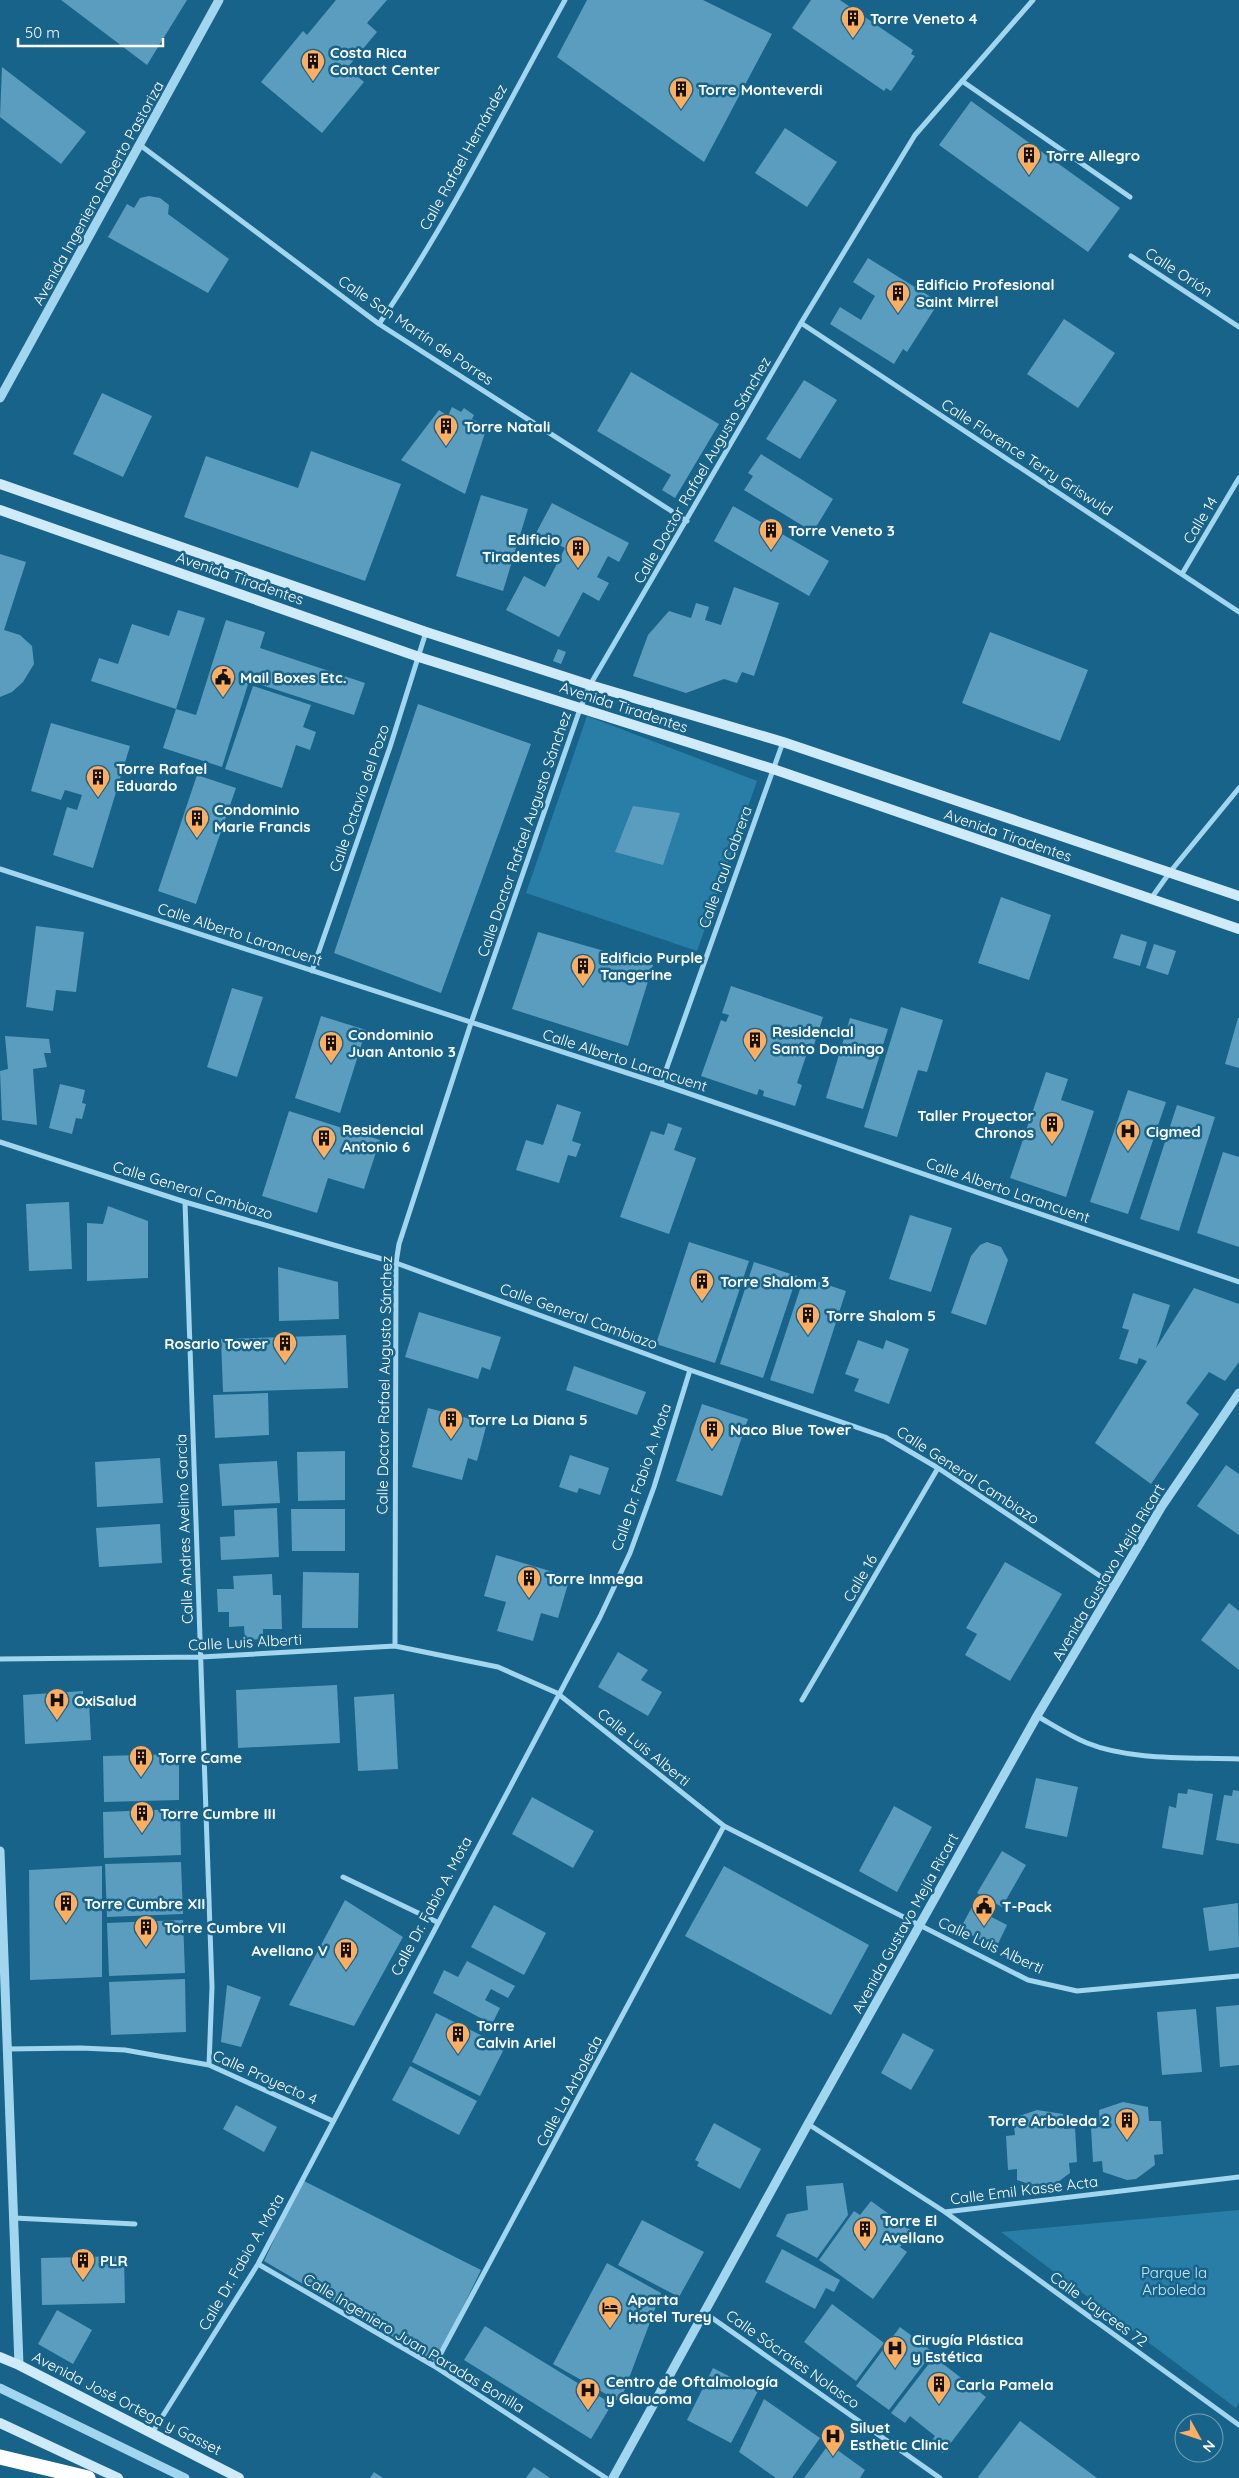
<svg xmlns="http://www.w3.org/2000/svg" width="1239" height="2478" viewBox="0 0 1239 2478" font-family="Quicksand,sans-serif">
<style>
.green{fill:#287ea7}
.building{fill:#5b9dbe}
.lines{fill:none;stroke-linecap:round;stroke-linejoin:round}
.minor{stroke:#a2d5ee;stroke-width:5}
.tertiary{stroke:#a2d5ee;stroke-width:9}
.secondary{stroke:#cfebfa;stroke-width:10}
.motorway{stroke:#fff;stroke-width:15}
.labels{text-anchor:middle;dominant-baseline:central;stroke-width:5;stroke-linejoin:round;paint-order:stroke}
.poi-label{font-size:15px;font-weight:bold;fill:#fff;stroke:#18638a;text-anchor:start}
.street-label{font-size:15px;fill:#fff;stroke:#18638a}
.park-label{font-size:15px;fill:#c7eafa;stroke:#18638a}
</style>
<rect width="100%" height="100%" fill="#18638a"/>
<path class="green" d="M587,716l170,65 -60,170 -171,-58z
M1239,2210v192l-3,6 -235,-176z"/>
<path class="building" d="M61,0h126l-40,65z
M336,0h51l-20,23 10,9 -30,36 17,14 -42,51 -61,-51 42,-51 4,4z
M587,0h116l69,34 -68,128 -147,-105z
M811,0h29l73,50 -2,4 4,2 -24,35 -5,-3 -2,3 -92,-63z
M2,67l84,65 -25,32 -61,-47z
M971,101l149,107 -32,44 -149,-107z
M785,128l52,34 -30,45 -52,-34z
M149,196l11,2 9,7 -1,9 61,45 -21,34 -100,-56 19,-33 7,4 6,-10z
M868,258l71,44 -32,50 -4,-3 -9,15 -64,-40 10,-17 21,13 14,-24 -22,-14z
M1064,319l51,34 -37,55 -51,-34z
M631,372l88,52 -44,74 -13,-8 9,-15 -74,-44z
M804,380l33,20 -37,59 -34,-20z
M102,393l50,23 -29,61 -50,-23z
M452,407l9,5 3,-4 10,7 -2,4 8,4 -3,6 8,4 -20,61 -64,-34 38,-50 9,6z
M311,451l90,33 -36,97 -181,-64 22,-61 92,32z
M761,454l72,45 -20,33 -69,-42 9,-14 -5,-3z
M481,495l47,14 -25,82 -47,-15z
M552,503l77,40 -10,19 -11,-6 -11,21 12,6 -10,18 -16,-9 -24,45 -53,-27 18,-34 21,11 20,-39 -29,-15z
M733,506l96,55 -20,35 -95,-55z
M0,554l26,8 -22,68 16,5 12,11 2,18 -11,18 -11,10 -12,5z
M734,587l45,16 -25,73 -12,-4 -5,11 -13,-4 -38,14 -53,-17 15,-41 21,-24 22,7 5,-15 13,4 -4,13 16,5z
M178,610l27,8 -29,91 -85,-28 8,-23 19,6 14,-40 37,12z
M226,620l39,12 -5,16 105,35 -11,32 -105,-34 -27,86 -59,-19 13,-39 20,6z
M990,632l98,38 -28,71 -98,-38z
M558,649l8,3 -5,12 -8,-3z
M253,686l58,19 -8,22 13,5 -6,18 -14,-5 -14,43 -57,-19z
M418,704l113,40 -90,249 -107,-40z
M51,723l79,23 -37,122 -40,-13 14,-48 10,3 5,-15 -17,-5 -4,10 -30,-9z
M197,775l39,13 -40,116 -38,-13z
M633,806l47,7 -17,52 -48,-13z
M1001,897l50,18 -22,65 -51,-17z
M36,926l48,6 -8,60 -20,-2 -3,21 -27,-4z
M538,932l115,33 -25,81 -116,-37z
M1121,934l26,8 -7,24 -27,-8z
M1154,944l22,7 -8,24 -22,-7z
M731,986l92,31 -9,28 -4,-1 -13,39 5,2 -7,21 -32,-10 1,-5 -5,-2 -2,6 -56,-19 20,-56 5,2 3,-7 -7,-2z
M232,988l31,9 -26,80 -30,-10z
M901,1007l42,13 -16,52 -9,-2 -21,67 -33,-10z
M321,1016l45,14 -26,83 -45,-15z
M850,1018l38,11 -25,80 -37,-11z
M1238,1018h1v50l-14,-4z
M5,1036l44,3 2,14h-7l3,14 -14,2 4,56 -35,-5 -2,-49 8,-2z
M1046,1072l22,7 -7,21 33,11 -28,86 -56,-19z
M60,1084l25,6 -3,13 4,1 -4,15 -6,-1 -4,16 -23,-6z
M1128,1090l38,12 -38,112 -38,-12z
M557,1104l24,8 -9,29 9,3 -5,13 -8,-2 -9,28 -43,-13 10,-30 17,5z
M1177,1105l38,12 -36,114 -39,-12z
M289,1111l91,29 -16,49 -36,-11 -11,35 -55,-17z
M668,1123l14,5 -8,22 22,8 -27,76 -49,-17 31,-86 13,4z
M1223,1152l16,5v90l-42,-14z
M69,1202l3,67 -43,2 -3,-67z
M108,1206l40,15v57l-61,3v-58l16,1z
M910,1215l42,13 -21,64 -42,-13z
M689,1242l60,19 -34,102 -59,-19z
M987,1242l14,5 7,13 -22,65 -35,-12 20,-57 9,-11z
M754,1262l43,14 -34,102 -43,-14z
M278,1267l60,15 1,37 -60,2z
M804,1277l42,14 -33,103 -43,-14z
M1194,1288l45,16v58l-14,19 -16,-9 -23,31 13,11 -48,70 -56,-41 52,-82 -8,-3 -2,6 -18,-5 10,-29 -7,-2 11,-35 37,12 -14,43z
M419,1312l82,25 -11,33 -8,-3 -4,12 -73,-22z
M346,1335l2,53 -125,4 -2,-53z
M858,1340l25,9 3,-9 23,9 -20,55 -35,-13 5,-12 -14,-5z
M574,1366l72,26 -9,23 -71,-25z
M268,1393l1,42 -54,3 -2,-43z
M702,1404l46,15 -26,77 -46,-15z
M428,1408l59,15 -10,38 -9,-3 -6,22 -50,-13z
M345,1451v49l-47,1 -1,-49z
M570,1455l39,13 -9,27 -21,-7 -2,5 -18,-6z
M160,1458l3,45 -66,4 -2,-45z
M277,1461l3,42 -58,3 -3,-42z
M1226,1465l13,9v61l-42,-29z
M277,1508l2,49 -58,3 -1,-23 15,-1 -1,-26z
M291,1509h54v42h-53z
M160,1524l2,39 -63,4 -3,-39z
M496,1555l74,22 -12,41 -17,-5 -8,28 -36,-10 9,-29 -22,-6z
M1005,1562l57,32 -52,87 -45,-26 12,-21 -11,-6z
M303,1572l56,1 -1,55h-56z
M272,1574l1,21h8l1,34h-19v10l-18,1 -1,-14 -15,1v-15h-11l-1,-23h17l-1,-13z
M1229,1603l10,8v59l-38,-30z
M618,1652l30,18 -7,10 21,12 -14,24 -50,-29z
M337,1685l3,58 -102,5 -2,-58z
M83,1691v10h6l2,39 -66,4 -2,-49z
M394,1694l4,75 -40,2 -4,-74z
M179,1754v46l-75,2 -1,-46z
M1036,1778l42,9 -11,50 -42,-9z
M1188,1789l25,5 -10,61 -41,-7 7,-42 7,2 2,-15 9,1z
M1233,1790l6,1v53l-23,-4 8,-45 8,1z
M532,1797l62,34 -21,37 -61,-34z
M894,1806l38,21 -35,65 -38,-21z
M180,1809l1,46 -77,3 -1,-46z
M1002,1851l24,14 -24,42 -25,-14z
M181,1862l2,52 -76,3 -2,-53z
M102,1866v111l-72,3 -1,-110z
M724,1866l145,79 -38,70 -146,-79z
M345,1900l58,37 -49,89 -65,-21z
M1238,1903l1,44 -30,4 -6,-43z
M494,1905l52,28 -22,42 -53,-28z
M972,1907l35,18 -11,23 -36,-19z
M183,1920l2,53 -76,3 -2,-53z
M467,1961l48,25 -7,12 -17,-9 -6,11 15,8 -8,16 -59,-31 11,-23 14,7z
M185,1979l1,53 -75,3 -2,-53z
M227,1985l34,12 -20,50 -20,-5z
M1239,2005v60l-19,2 -4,-60z
M1196,2009l6,63 -40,3 -5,-63z
M436,2013l69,34 -25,49 -68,-34z
M903,2033l31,17 -23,40 -30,-17z
M410,2066l67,35 -18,34 -67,-35z
M1123,2102l25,5 1,14h12l2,33 -9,1 1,10 -19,14 -9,1 -24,-8 -1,-11 -9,1 -2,-34 9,-1 -1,-17z
M236,2105l41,22 -13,25 -41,-23z
M1037,2110l26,4 1,15 11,-1 2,34 -8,1 1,10 -19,14 -10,1 -24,-8v-11l-9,1 -2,-34 9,-1 -2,-17z
M714,2123l47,26 -21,40 -43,-23 2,-4 -4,-2z
M302,2180l179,90 -45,92 -172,-101z
M843,2183l5,32 -31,43 -41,-22 11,-22 21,-4 -2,-24z
M871,2201l41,30 -12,16 7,5 -34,47 -54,-39 35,-49 6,4z
M642,2220l62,32 -25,45 -61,-32z
M782,2249l58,31 -6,12 -8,-4 -11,21 -50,-27z
M124,2256l1,47 -83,2 -1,-47z
M607,2263l54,30 -41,109 -67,-38z
M832,2304l52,39 -28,38 -52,-39z
M57,2310l35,20 -19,34 -35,-20z
M485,2326l127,78 -21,35 -127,-79z
M900,2327l33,25 -44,58 -33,-24z
M934,2357l52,40 -43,56 -13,-10 5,-7 -25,-20 -5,7 -14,-10z
M713,2368l45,23 -27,52 -44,-23z
M764,2399l56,39 -28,40h-16l-37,-26z
M1020,2421l77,57h-118l-1,-1z
M829,2444l36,26 -5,8h-56z
M534,2467l16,11h-24z
M374,2472l9,6h-13z"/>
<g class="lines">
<path class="minor" d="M962,81l168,116
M140,145l239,179 308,197
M1131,256l108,71
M801,323l438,289
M379,324c70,-103 126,-215 186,-324
M1182,574l57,-96
M0,869l661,215 578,198
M1150,900l20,-28 69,-84
M312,971l78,-224 36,-115
M661,1084l122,-342
M0,1142l185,60 211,61 294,107 195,67 53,31 177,118
M185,1202l27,785 -3,78
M395,1646l1,-383 3,-19 72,-221 109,-314 10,-24 211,-362 114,-188 118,-135
M0,1659l201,-2 194,-11 103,21 59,26 167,133 304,154 49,11 162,-15
M802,1700l136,-232
M1037,1716c16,9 33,20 50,27 44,18 105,14 152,16
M343,1877l94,45
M7,2049l74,-1 44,2 84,15 124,56
M808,2124l137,88 294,213
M945,2212l294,-35
M14,2218l121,6
M258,2264l176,102 172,112
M705,2313l235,165
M434,2366l290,-540
M152,2433l106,-169 342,-647 30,-64 24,-66 36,-117"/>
<path class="tertiary" d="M0,398l219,-398
M0,1851l19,514
M0,2388l185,90
M613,2478l195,-354 229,-408 125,-210 77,-113"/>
<path class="secondary" d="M0,484l426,148 164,53 193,57 456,154
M0,510l419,147 354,112 466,160
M0,2357l19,8 220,113
M0,2423l118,55"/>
<path class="motorway" d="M0,2457l88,21"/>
</g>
<defs>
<g id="building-pin" transform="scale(1.25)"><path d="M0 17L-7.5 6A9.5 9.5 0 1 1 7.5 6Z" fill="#ffad5f" stroke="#18638a"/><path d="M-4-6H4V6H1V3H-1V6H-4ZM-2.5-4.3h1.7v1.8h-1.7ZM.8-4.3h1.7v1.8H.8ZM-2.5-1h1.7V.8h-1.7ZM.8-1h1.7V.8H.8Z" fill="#111"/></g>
<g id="civic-pin" transform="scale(1.25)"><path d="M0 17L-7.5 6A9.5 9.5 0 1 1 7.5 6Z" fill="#ffad5f" stroke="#18638a"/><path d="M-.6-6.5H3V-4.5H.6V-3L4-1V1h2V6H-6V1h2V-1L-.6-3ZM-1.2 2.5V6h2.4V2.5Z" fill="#111"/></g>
<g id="hospital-pin" transform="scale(1.25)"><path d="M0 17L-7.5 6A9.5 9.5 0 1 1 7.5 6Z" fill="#ffad5f" stroke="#18638a"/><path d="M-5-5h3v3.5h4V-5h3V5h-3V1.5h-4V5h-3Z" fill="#111"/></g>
<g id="hotel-pin" transform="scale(1.25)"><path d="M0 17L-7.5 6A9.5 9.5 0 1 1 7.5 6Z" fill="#ffad5f" stroke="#18638a"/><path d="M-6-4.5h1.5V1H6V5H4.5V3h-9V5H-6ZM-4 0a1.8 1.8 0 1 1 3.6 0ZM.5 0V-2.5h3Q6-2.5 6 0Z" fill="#111"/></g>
</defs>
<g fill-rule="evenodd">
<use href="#building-pin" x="853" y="18"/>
<use href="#building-pin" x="313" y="61"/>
<use href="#building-pin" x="681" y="89"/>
<use href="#building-pin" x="1029" y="155"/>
<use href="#building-pin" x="898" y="293"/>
<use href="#building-pin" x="446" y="426"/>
<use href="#building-pin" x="771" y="530"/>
<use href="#building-pin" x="578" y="548"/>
<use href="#civic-pin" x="223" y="677"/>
<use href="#building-pin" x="98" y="777"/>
<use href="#building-pin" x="197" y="818"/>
<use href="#building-pin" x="583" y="966"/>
<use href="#building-pin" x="755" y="1040"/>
<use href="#building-pin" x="331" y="1043"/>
<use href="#building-pin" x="1052" y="1124"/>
<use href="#hospital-pin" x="1128" y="1131"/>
<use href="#building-pin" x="324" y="1138"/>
<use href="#building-pin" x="702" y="1281"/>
<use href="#building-pin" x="808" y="1315"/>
<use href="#building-pin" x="285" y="1343"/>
<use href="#building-pin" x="451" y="1419"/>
<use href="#building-pin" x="712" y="1429"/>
<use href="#building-pin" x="529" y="1578"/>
<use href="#hospital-pin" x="57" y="1700"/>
<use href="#building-pin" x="141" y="1757"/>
<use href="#building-pin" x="142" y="1813"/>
<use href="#building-pin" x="66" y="1903"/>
<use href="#civic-pin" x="984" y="1906"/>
<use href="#building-pin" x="146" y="1927"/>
<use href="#building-pin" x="346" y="1950"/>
<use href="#building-pin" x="458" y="2034"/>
<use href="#building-pin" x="1127" y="2120"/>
<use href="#building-pin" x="865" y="2229"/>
<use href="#building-pin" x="83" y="2260"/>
<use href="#hotel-pin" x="610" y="2308"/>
<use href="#hospital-pin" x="895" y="2348"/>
<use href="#building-pin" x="939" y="2384"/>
<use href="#hospital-pin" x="588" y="2390"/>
<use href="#hospital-pin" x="833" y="2436"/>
</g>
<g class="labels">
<g class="poi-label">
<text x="870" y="18">Torre Veneto 4</text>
<text x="330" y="52">Costa Rica<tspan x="330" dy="17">Contact Center</tspan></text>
<text x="698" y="89">Torre Monteverdi</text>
<text x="1046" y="155">Torre Allegro</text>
<text x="916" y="284">Edificio Profesional<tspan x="916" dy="17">Saint Mirrel</tspan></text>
<text x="464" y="426">Torre Natali</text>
<text x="788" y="530">Torre Veneto 3</text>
<text x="560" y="539" text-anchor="end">Edificio<tspan x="560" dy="17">Tiradentes</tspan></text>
<text x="240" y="677">Mail Boxes Etc.</text>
<text x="116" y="768">Torre Rafael<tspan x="116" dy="17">Eduardo</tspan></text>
<text x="214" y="809">Condominio<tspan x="214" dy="17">Marie Francis</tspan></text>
<text x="600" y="957">Edificio Purple<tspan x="600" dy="17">Tangerine</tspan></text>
<text x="772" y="1031">Residencial<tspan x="772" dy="17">Santo Domingo</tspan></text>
<text x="348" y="1034">Condominio<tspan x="348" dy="17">Juan Antonio 3</tspan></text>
<text x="1034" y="1115" text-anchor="end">Taller Proyector<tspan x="1034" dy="17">Chronos</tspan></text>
<text x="342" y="1129">Residencial<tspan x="342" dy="17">Antonio 6</tspan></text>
<text x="1146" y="1131">Cigmed</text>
<text x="720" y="1281">Torre Shalom 3</text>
<text x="826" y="1315">Torre Shalom 5</text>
<text x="268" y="1343" text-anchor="end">Rosario Tower</text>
<text x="468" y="1419">Torre La Diana 5</text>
<text x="730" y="1429">Naco Blue Tower</text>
<text x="546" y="1578">Torre Inmega</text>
<text x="74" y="1700">OxiSalud</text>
<text x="158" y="1757">Torre Came</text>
<text x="160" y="1813">Torre Cumbre III</text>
<text x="84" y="1903">Torre Cumbre XII</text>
<text x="1002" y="1906">T-Pack</text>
<text x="164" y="1927">Torre Cumbre VII</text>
<text x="328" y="1950" text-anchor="end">Avellano V</text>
<text x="476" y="2025">Torre<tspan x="476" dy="17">Calvin Ariel</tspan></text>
<text x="1110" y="2120" text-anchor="end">Torre Arboleda 2</text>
<text x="882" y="2220">Torre El<tspan x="882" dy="17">Avellano</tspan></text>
<text x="100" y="2260">PLR</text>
<text x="628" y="2299">Aparta<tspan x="628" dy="17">Hotel Turey</tspan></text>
<text x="912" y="2339">Cirugía Plástica<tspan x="912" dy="17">y Estética</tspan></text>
<text x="606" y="2381">Centro de Oftalmología<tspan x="606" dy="17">y Glaucoma</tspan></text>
<text x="956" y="2384">Carla Pamela</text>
<text x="850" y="2427">Siluet<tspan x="850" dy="17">Esthetic Clinic</tspan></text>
</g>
<g class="street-label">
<text transform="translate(463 157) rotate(-61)">Calle Rafael Hernández</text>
<text transform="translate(98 193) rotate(-61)">Avenida Ingeniero Roberto Pastoriza</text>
<text transform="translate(1179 272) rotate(33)">Calle Orión</text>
<text transform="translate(416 330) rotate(34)">Calle San Martín de Porres</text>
<text transform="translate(1027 457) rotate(33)">Calle Florence Terry Griswuld</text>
<text transform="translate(702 470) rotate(-60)">Calle Doctor Rafael Augusto Sánchez</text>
<text transform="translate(1200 520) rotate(-59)">Calle 14</text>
<text transform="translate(240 578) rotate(19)">Avenida Tiradentes</text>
<text transform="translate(624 707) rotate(18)">Avenida Tiradentes</text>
<text transform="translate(359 798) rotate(-71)">Calle Octavio del Pozo</text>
<text transform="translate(524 834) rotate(-71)">Calle Doctor Rafael Augusto Sánchez</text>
<text transform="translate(1008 835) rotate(19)">Avenida Tiradentes</text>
<text transform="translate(725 867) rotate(-70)">Calle Paul Cabrera</text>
<text transform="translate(240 934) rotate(18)">Calle Alberto Larancuent</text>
<text transform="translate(625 1060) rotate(18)">Calle Alberto Larancuent</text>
<text transform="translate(193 1190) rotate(17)">Calle General Cambiazo</text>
<text transform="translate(1008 1190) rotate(19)">Calle Alberto Larancuent</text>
<text transform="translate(579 1316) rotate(20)">Calle General Cambiazo</text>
<text transform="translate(384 1385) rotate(-89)">Calle Doctor Rafael Augusto Sánchez</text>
<text transform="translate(968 1475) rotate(33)">Calle General Cambiazo</text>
<text transform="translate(641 1477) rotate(-71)">Calle Dr. Fabio A. Mota</text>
<text transform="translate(184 1529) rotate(-92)">Calle Andres Avelino Garcia</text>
<text transform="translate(1108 1572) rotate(-59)">Avenida Gustavo Mejía Ricart</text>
<text transform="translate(860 1578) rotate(-60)">Calle 16</text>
<text transform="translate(245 1642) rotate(-3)">Calle Luis Alberti</text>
<text transform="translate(644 1747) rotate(39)">Calle Luis Alberti</text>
<text transform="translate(431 1906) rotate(-62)">Calle Dr. Fabio A. Mota</text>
<text transform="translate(905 1923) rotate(-61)">Avenida Gustavo Mejía Ricart</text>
<text transform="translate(991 1945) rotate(25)">Calle Luis Alberti</text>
<text transform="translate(265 2077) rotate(24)">Calle Proyecto 4</text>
<text transform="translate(569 2091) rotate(-62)">Calle La Arboleda</text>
<text transform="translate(1024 2190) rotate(-7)">Calle Emil Kasse Acta</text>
<text transform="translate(241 2262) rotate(-60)">Calle Dr. Fabio A. Mota</text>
<text transform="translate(1099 2309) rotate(36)">Calle Jaycees 72</text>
<text transform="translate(414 2343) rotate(31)">Calle Ingeniero Juan Paradas Bonilla</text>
<text transform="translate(793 2359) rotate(35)">Calle Sócrates Nolasco</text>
<text transform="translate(127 2403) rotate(27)">Avenida José Ortega y Gasset</text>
</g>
<g class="park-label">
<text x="1174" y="2272">Parque la<tspan x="1174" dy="17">Arboleda</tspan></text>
</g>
</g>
<g transform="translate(1199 2438) rotate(130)"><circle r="24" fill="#18638a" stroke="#74a1b9"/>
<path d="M0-4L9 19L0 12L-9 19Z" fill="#ffad5f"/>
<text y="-8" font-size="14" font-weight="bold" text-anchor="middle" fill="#ffffff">N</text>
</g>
<path d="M18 38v8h145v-8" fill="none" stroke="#ffffff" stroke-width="2.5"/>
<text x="25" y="38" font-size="15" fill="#ffffff" stroke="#18638a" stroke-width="4" paint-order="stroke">50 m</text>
</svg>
